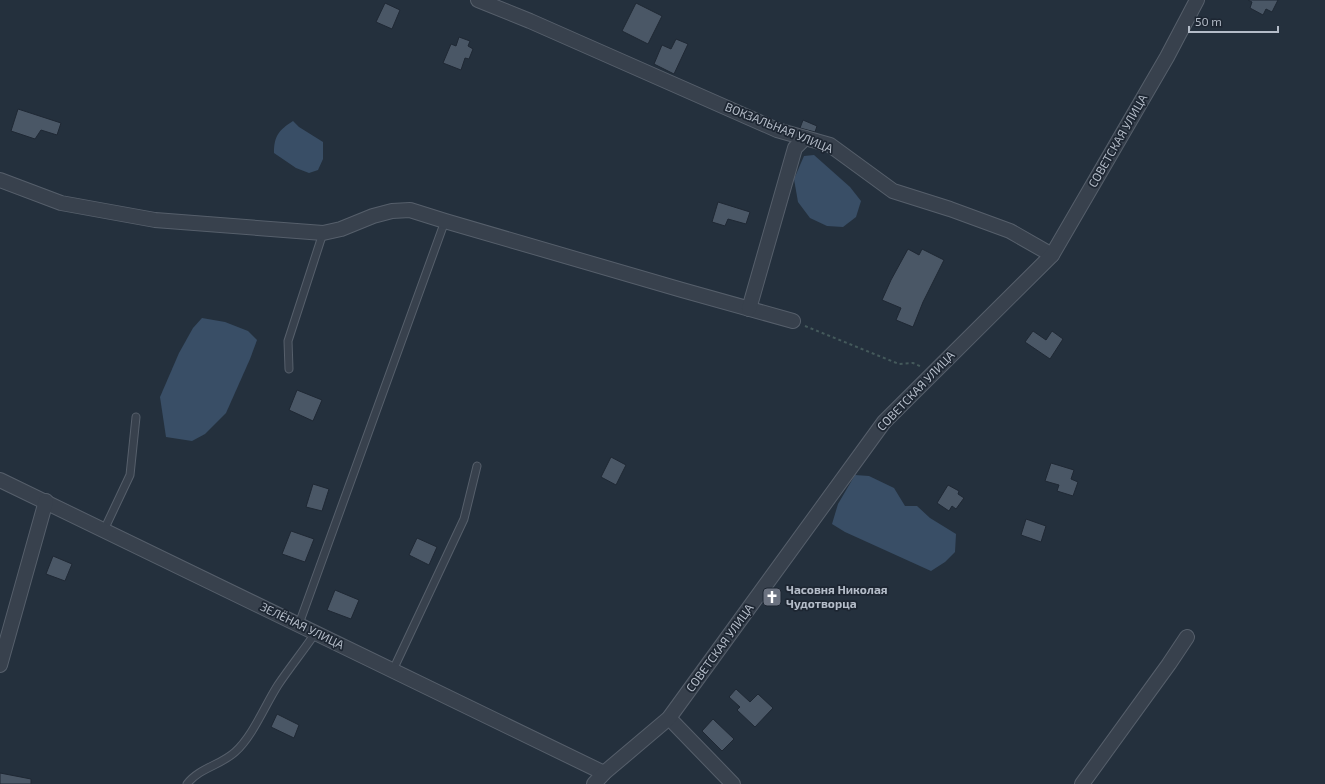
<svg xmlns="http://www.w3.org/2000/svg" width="1325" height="784" font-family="'Exo 2',sans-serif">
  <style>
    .water { fill: #394e66 }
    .building { fill: #4a5766; stroke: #1f2834 }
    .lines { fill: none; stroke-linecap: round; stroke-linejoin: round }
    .service-casing { stroke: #565f6b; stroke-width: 9 }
    .minor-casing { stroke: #565f6b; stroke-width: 16 }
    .path { stroke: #44595b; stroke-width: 2; stroke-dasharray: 3 3; stroke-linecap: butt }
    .service { stroke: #38414d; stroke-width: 7 }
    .minor { stroke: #38414d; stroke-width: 14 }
    .labels { text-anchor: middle; stroke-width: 3.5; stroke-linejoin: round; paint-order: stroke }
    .street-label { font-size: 12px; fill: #b4bcc8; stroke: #1d2632 }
    .poi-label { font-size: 12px; font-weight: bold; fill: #b4bcc8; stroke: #1d2632; text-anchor: start }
  </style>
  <rect width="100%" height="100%" fill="#24303d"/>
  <g class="water">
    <path d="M 293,121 L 299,127 L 323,142 L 323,159 L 318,170 L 309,173 L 296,168 L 274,153 C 274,136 279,130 293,121 Z"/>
    <path d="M 814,155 L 850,187 L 861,201 L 856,217 L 843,227 L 827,226 L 810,218 L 798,202 L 794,179 L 804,156 Z"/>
    <path d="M 202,318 L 225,322 L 248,331 L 257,340 L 250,359 L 226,413 L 205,434 L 192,441 L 166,437 L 160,397 L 179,353 L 193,328 Z"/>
    <path d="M 855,475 L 869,476 L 894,488 L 905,506 L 917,506 L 930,518 L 956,534 L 955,552 L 945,562 L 931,571 L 845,532 L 832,524 L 838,504 Z"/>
  </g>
  <g class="building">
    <path d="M 1248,0 L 1278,0 L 1272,12 L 1266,9 L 1263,15 L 1250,8 L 1252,2 Z"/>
    <path d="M 385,3 L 400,10 L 392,29 L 376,22 Z"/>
    <path d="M 636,3 L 662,16 L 648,44 L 622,31 Z"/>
    <path d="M 459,37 L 470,41 L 468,46 L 473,49 L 469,59 L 465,58 L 461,70 L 443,63 L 451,44 L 456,46 Z"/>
    <path d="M 676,39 L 688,44 L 674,74 L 654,64 L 662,45 L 671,49 Z"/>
    <path d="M 18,109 L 61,123 L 57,135 L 41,130 L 35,139 L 11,131 Z"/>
    <path d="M 803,120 L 817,126 L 815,132 L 800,128 Z"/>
    <path d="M 718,202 L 750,212 L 746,224 L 728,219 L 725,226 L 712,222 Z"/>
    <path d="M 908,249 L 919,255 L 922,249 L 944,260 L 923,302 L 913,327 L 896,320 L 901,308 L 882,300 L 891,280 Z"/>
    <path d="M 1033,331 L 1046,340 L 1052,331 L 1063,339 L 1050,359 L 1025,342 Z"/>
    <path d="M 297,390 L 322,400 L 313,421 L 289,410 Z"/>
    <path d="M 611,457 L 626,465 L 616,485 L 601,477 Z"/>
    <path d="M 1051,463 L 1074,470 L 1071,479 L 1078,482 L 1073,496 L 1057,491 L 1059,485 L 1045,481 Z"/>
    <path d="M 313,484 L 329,489 L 322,511 L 306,507 Z"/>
    <path d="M 948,485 L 959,491 L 958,494 L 964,498 L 956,509 L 952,506 L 949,511 L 937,503 Z"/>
    <path d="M 1026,519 L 1046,526 L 1041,542 L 1021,535 Z"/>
    <path d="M 291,531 L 314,539 L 305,562 L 282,554 Z"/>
    <path d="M 417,538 L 437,547 L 429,565 L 409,555 Z"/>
    <path d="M 53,556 L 72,564 L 65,581 L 46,574 Z"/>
    <path d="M 335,590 L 359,600 L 351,619 L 327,610 Z"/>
    <path d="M 773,590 L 780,595 L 773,605 L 765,600 Z"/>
    <path d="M 736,689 L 750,702 L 758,694 L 773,708 L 755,727 L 737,710 L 740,707 L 729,697 Z"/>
    <path d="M 277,714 L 299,725 L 294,738 L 271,727 Z"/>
    <path d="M 713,719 L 734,739 L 722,751 L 702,731 Z"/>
    <path d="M 0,773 L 31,779 L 31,784 L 0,784 Z"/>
  </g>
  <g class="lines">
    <g class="service-casing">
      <g id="service">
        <path d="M 289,369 L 288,341 L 323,233"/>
        <path d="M 104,530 L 130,475 L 136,417"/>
        <path d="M 299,624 L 445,221"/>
        <path d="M 393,670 L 464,519 L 477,466"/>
        <path d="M 187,784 C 199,768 221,765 235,752 C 253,736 265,705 278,685 C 290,667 304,650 316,632"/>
      </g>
    </g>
    <g class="minor-casing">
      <g id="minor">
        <path d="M 478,0 L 530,21 L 777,130 L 830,145 L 893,191 L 950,209 L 1010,231 L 1052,255"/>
        <path d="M 0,180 L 61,203 L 155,220 L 323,233 L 341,229 L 373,216 L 392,211 L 410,210 L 445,221 L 682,290 L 793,321"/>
        <path d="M 749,309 L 795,148 L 805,138"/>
        <path d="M 0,480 L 604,773"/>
        <path d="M 0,665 L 46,501"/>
        <path d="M 669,718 L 733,784"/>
        <path d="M 594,784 L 604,773 L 669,718 L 884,422 L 1052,255 L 1167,57 L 1197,0"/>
        <path d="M 1082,784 L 1169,664 L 1187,637"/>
      </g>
    </g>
    <path class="path" d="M 805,326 L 899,364 L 913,363 L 922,367"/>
    <use href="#service" class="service"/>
    <use href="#minor" class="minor"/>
  </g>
  <defs>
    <g id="church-square" transform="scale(1)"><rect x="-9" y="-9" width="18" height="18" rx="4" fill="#6b7280" stroke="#1d2632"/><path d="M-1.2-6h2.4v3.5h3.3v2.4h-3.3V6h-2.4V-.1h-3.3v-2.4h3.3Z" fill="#fff"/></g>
  </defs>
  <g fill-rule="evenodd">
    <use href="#church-square" x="772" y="597"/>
  </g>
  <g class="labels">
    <g class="street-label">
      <text transform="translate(779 128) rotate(22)" y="4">ВОКЗАЛЬНАЯ УЛИЦА</text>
      <text transform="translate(1118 141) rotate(-60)" y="4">СОВЕТСКАЯ УЛИЦА</text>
      <text transform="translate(916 391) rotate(-46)" y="4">СОВЕТСКАЯ УЛИЦА</text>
      <text transform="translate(302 626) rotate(26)" y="4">ЗЕЛЁНАЯ УЛИЦА</text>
      <text transform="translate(720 648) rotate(-54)" y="4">СОВЕТСКАЯ УЛИЦА</text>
    </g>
    <g class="poi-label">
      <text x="786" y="594">Часовня Николая<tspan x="786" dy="14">Чудотворца</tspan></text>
    </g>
  </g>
  <path d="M1189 26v6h89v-6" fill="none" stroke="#b4bcc8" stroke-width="2"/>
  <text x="1195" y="26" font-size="12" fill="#b4bcc8" stroke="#1d2632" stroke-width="3" paint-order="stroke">50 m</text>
</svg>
